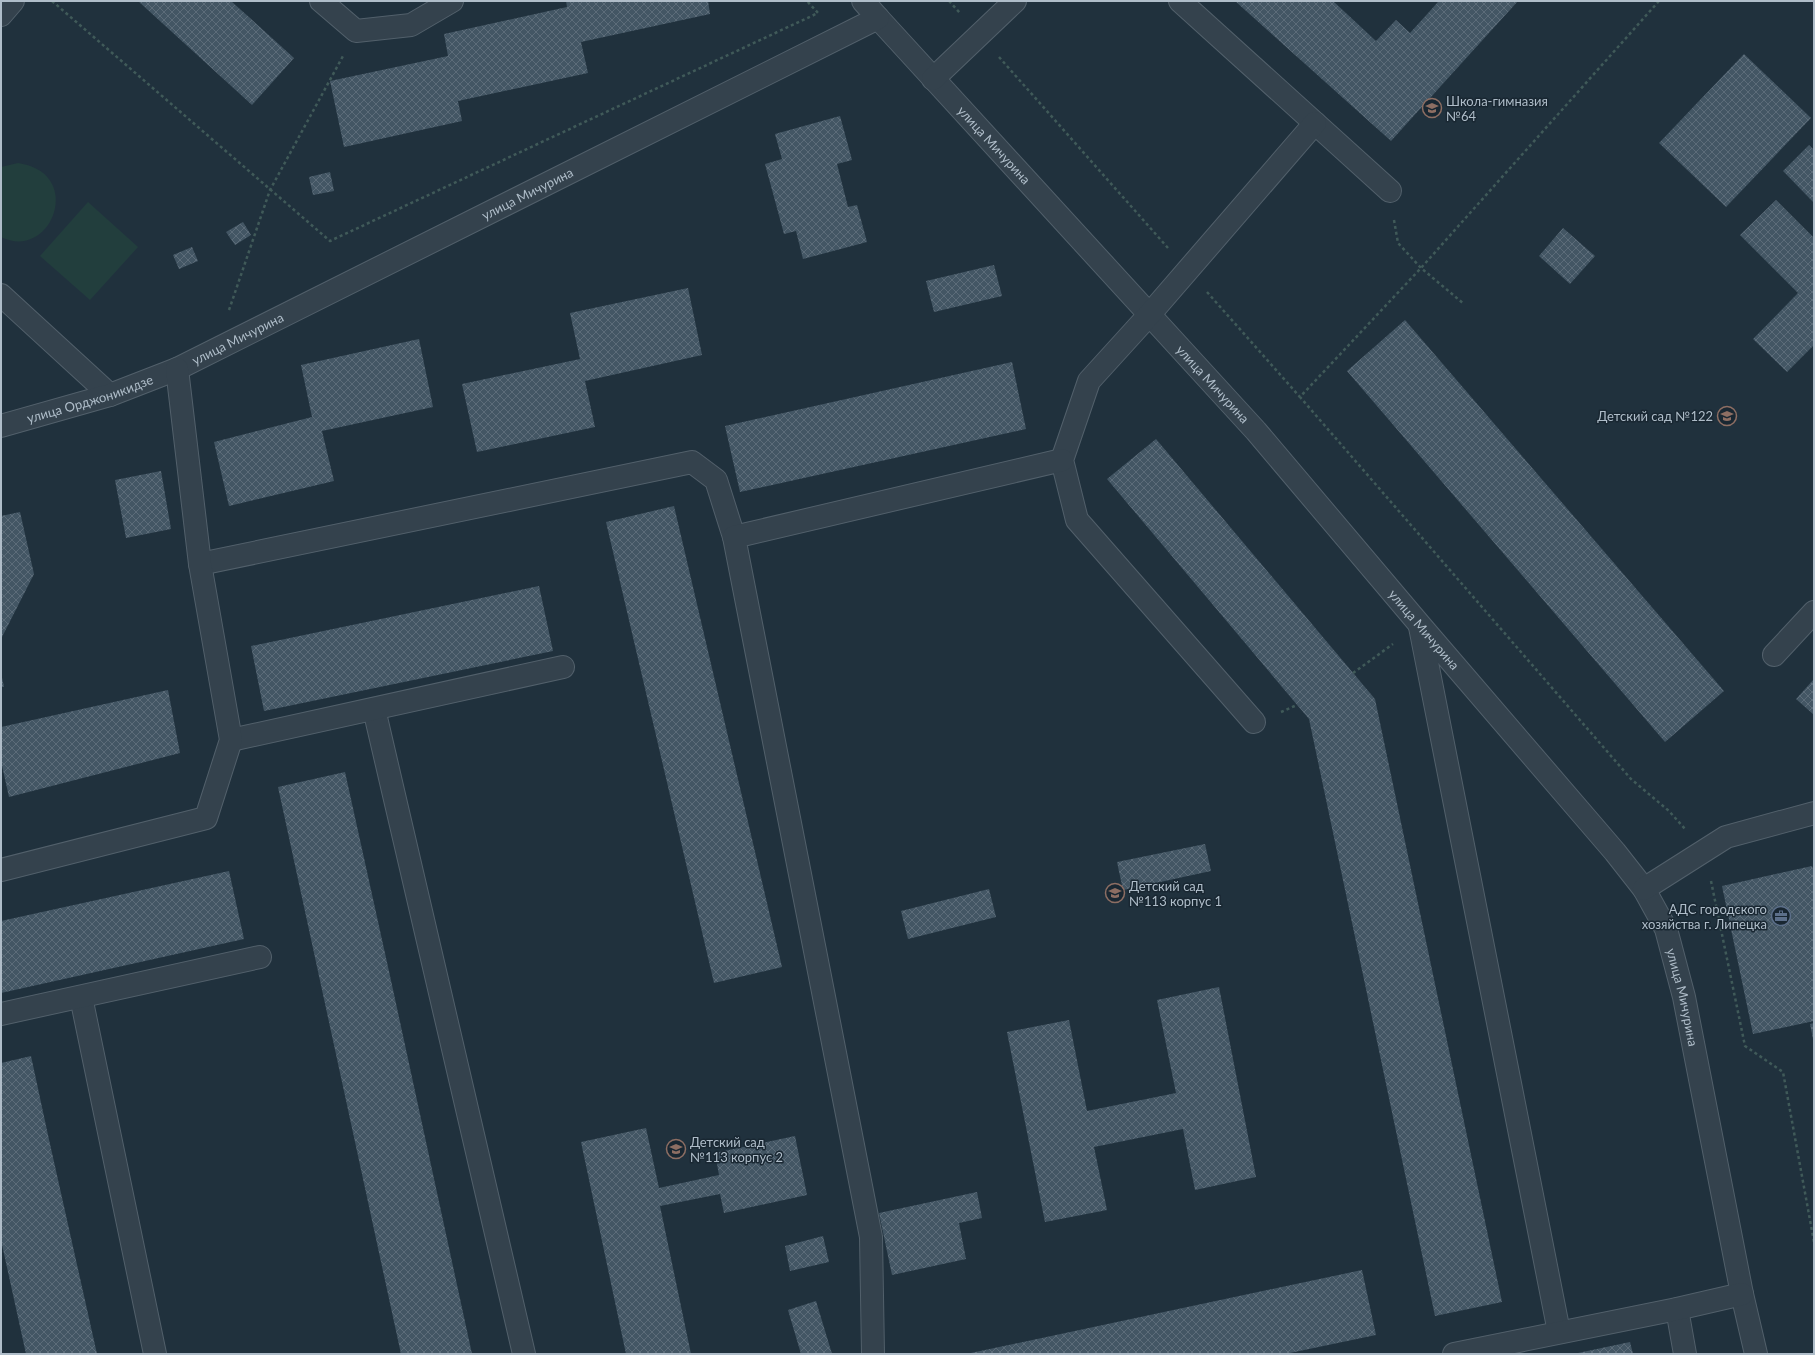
<svg xmlns="http://www.w3.org/2000/svg" width="1815" height="1355" font-family="Lato,sans-serif">
  <style>
    .park { fill: #223e3d }
    .building { fill: url(#building-cross-hatch) }
    .lines { fill: none; stroke-linecap: round; stroke-linejoin: round }
    .minor-casing { stroke: #52606b; stroke-width: 24 }
    .path { stroke: #405a59; stroke-width: 2.5; stroke-dasharray: 3 3; stroke-linecap: butt }
    .minor { stroke: #34424d; stroke-width: 22 }
    .labels { text-anchor: middle; stroke-width: 3; stroke-linejoin: round; paint-order: stroke }
    .poi-label { font-size: 13px; fill: #afbdc9; stroke: #192732; text-anchor: start }
    .street-label { font-size: 13px; fill: #afbdc9; stroke: #192732 }
  </style>
  <defs>
    <pattern id="building-cross-hatch" width="8" height="8" patternUnits="userSpaceOnUse"><rect width="8" height="8" fill="#435664"/><path d="M0 0l8 8M0 8l8-8" fill="none" stroke="#5c6c79"/></pattern>
  </defs>
  <rect width="100%" height="100%" fill="#20313d"/>
  <g class="park">
    <path d="M 18,163 C 86,173 51,262 1,237 L 1,167 Z"/>
    <path d="M 88,202 L 138,247 L 90,300 L 40,256 Z"/>
  </g>
  <g class="building">
    <path d="M 138,1 L 231,1 L 294,58 L 252,105 Z"/>
    <path d="M 566,1 L 708,1 L 710,14 L 581,42 L 588,73 L 458,101 L 462,121 L 344,147 L 330,81 L 448,56 L 444,34 L 567,7 Z"/>
    <path d="M 1235,1 L 1333,1 L 1376,41 L 1396,20 L 1410,33 L 1439,1 L 1518,1 L 1391,141 Z"/>
    <path d="M 1744,54 L 1811,118 L 1726,207 L 1659,143 Z"/>
    <path d="M 840,116 L 852,160 L 837,164 L 848,207 L 857,205 L 867,242 L 803,259 L 796,231 L 784,234 L 765,164 L 782,159 L 775,134 Z"/>
    <path d="M 1809,145 L 1814,150 L 1814,203 L 1783,171 Z"/>
    <path d="M 330,172 L 334,191 L 313,195 L 309,177 Z"/>
    <path d="M 1776,200 L 1814,238 L 1814,345 L 1787,372 L 1753,339 L 1798,293 L 1740,235 Z"/>
    <path d="M 243,222 L 251,235 L 235,245 L 226,232 Z"/>
    <path d="M 1563,228 L 1595,256 L 1570,284 L 1539,256 Z"/>
    <path d="M 192,247 L 198,261 L 179,269 L 173,255 Z"/>
    <path d="M 994,265 L 1002,296 L 934,312 L 926,281 Z"/>
    <path d="M 688,288 L 702,355 L 585,381 L 595,427 L 477,452 L 462,384 L 580,359 L 570,313 Z"/>
    <path d="M 1405,320 L 1724,691 L 1665,742 L 1347,371 Z"/>
    <path d="M 419,339 L 433,407 L 322,431 L 334,481 L 229,506 L 214,442 L 312,417 L 301,365 Z"/>
    <path d="M 1012,362 L 1026,429 L 740,492 L 725,426 Z"/>
    <path d="M 1156,439 L 1375,699 L 1502,1302 L 1435,1316 L 1309,719 L 1107,479 Z"/>
    <path d="M 161,471 L 171,529 L 126,538 L 115,480 Z"/>
    <path d="M 674,506 L 782,967 L 714,983 L 606,522 Z"/>
    <path d="M 20,512 L 34,574 L 1,639 L 1,516 Z"/>
    <path d="M 539,586 L 553,651 L 264,711 L 251,646 Z"/>
    <path d="M 1,673 L 4,687 L 1,687 Z"/>
    <path d="M 1814,679 L 1814,715 L 1796,699 Z"/>
    <path d="M 168,690 L 180,753 L 9,797 L 1,761 L 1,727 Z"/>
    <path d="M 345,772 L 392,985 L 472,1354 L 401,1354 L 278,787 Z"/>
    <path d="M 1205,844 L 1211,871 L 1123,890 L 1117,862 Z"/>
    <path d="M 1812,866 L 1814,873 L 1814,1021 L 1753,1034 L 1722,886 Z"/>
    <path d="M 229,871 L 244,939 L 1,993 L 1,921 Z"/>
    <path d="M 989,889 L 996,917 L 908,939 L 901,911 Z"/>
    <path d="M 1219,987 L 1256,1177 L 1195,1190 L 1183,1129 L 1094,1147 L 1107,1210 L 1045,1222 L 1007,1032 L 1069,1020 L 1087,1111 L 1176,1093 L 1157,1000 Z"/>
    <path d="M 1814,1023 L 1814,1039 L 1813,1039 L 1810,1024 Z"/>
    <path d="M 31,1056 L 48,1135 L 97,1354 L 26,1354 L 1,1240 L 1,1063 Z"/>
    <path d="M 646,1128 L 659,1188 L 719,1175 L 715,1153 L 795,1136 L 807,1195 L 724,1213 L 720,1194 L 660,1206 L 691,1354 L 626,1354 L 581,1142 Z"/>
    <path d="M 977,1192 L 982,1218 L 959,1223 L 966,1259 L 892,1275 L 879,1213 Z"/>
    <path d="M 823,1236 L 829,1262 L 790,1271 L 785,1246 Z"/>
    <path d="M 1362,1270 L 1376,1335 L 1285,1354 L 966,1354 Z"/>
    <path d="M 816,1301 L 832,1354 L 801,1354 L 788,1310 Z"/>
    <path d="M 1630,1342 L 1633,1354 L 1578,1354 L 1578,1353 Z"/>
  </g>
  <g class="lines">
    <g class="minor-casing">
      <g id="minor">
        <path d="M 321,1 L 356,31 L 411,25 L 452,1"/>
        <path d="M 1180,1 L 1390,191"/>
        <path d="M 1,15 L 13,1"/>
        <path id="s1" d="M 878,18 L 1256,431 L 1420,625 L 1615,852 L 1644,889 L 1666,929 L 1684,997 L 1742,1294 L 1756,1354"/>
        <path d="M 933,79 L 1015,1"/>
        <path d="M 1,295 L 110,395"/>
        <path id="s2" d="M 1,426 L 110,395 L 177,369 L 878,18 L 863,1"/>
        <path d="M 200,564 L 692,462 L 716,480 L 734,537"/>
        <path d="M 1420,627 L 1559,1332"/>
        <path d="M 1774,655 L 1814,612"/>
        <path d="M 374,709 L 524,1354"/>
        <path d="M 1254,722 L 1077,520 L 1062,460 L 1089,381 L 1149,315 L 1315,123"/>
        <path d="M 231,740 L 563,667"/>
        <path d="M 1,870 L 206,818 L 231,740 L 200,564 L 177,369"/>
        <path d="M 1644,889 L 1726,837 L 1814,813"/>
        <path d="M 81,997 L 155,1354"/>
        <path d="M 1,1014 L 260,957"/>
        <path d="M 1677,1309 L 1685,1354"/>
        <path d="M 873,1354 L 871,1237 L 734,537 L 1062,460"/>
        <path d="M 1454,1354 L 1677,1309 L 1742,1294"/>
      </g>
    </g>
    <g class="path">
      <path d="M 52,1 L 330,241 L 818,13 L 807,1"/>
      <path d="M 949,1 L 960,13"/>
      <path d="M 1659,1 L 1421,268 L 1300,397 L 1631,779 L 1669,811 L 1685,829"/>
      <path d="M 999,57 L 1168,248"/>
      <path d="M 1394,220 L 1398,243 L 1421,268 L 1464,304"/>
      <path d="M 1207,292 L 1300,397"/>
      <path d="M 229,310 L 270,190 L 343,56"/>
      <path d="M 1353,673 L 1393,644"/>
      <path d="M 1281,712 L 1297,705"/>
      <path d="M 1711,881 L 1745,1046 L 1783,1072 L 1814,1242"/>
    </g>
    <use href="#minor" class="minor"/>
  </g>
  <defs>
    <g id="school-ring" transform="scale(1)"><circle r="9.5" fill="#192732" stroke="#8d6e63" stroke-width="1.5"/><path d="M0-5L7-2L0 1L-7-2ZM-4 1L0 2.5L4 1V4Q0 6-4 4Z" fill="#8d6e63"/></g>
    <g id="office-ring" transform="scale(1)"><circle r="9.5" fill="#192732" stroke="#5c6f8a" stroke-width="1.5"/><path d="M-6-3h4V-5.5h4V-3h4V5H-6ZM-1-4.5V-3h2v-1.5ZM-6 0V1H6V0Z" fill="#5c6f8a"/></g>
  </defs>
  <g fill-rule="evenodd">
    <use href="#school-ring" x="1432" y="108"/>
    <use href="#school-ring" x="1727" y="416"/>
    <use href="#school-ring" x="1115" y="893"/>
    <use href="#office-ring" x="1781" y="916"/>
    <use href="#school-ring" x="676" y="1149"/>
  </g>
  <g class="labels">
    <g class="poi-label">
      <text x="1446" y="106">Школа-гимназия<tspan x="1446" dy="15">№64</tspan></text>
      <text x="1713" y="421" text-anchor="end">Детский сад №122</text>
      <text x="1129" y="891">Детский сад<tspan x="1129" dy="15">№113 корпус 1</tspan></text>
      <text x="1767" y="914" text-anchor="end">АДС городского<tspan x="1767" dy="15">хозяйства г. Липецка</tspan></text>
      <text x="690" y="1147">Детский сад<tspan x="690" dy="15">№113 корпус 2</tspan></text>
    </g>
    <g class="street-label">
      <text dy="5" stroke="none"><textPath href="#s1" startOffset="172">улица Мичурина</textPath></text>
      <text dy="5" stroke="none"><textPath href="#s2" startOffset="577">улица Мичурина</textPath></text>
      <text dy="5" stroke="none"><textPath href="#s2" startOffset="253">улица Мичурина</textPath></text>
      <text dy="5" stroke="none"><textPath href="#s1" startOffset="496">улица Мичурина</textPath></text>
      <text dy="5" stroke="none"><textPath href="#s2" startOffset="93">улица Орджоникидзе</textPath></text>
      <text dy="5" stroke="none"><textPath href="#s1" startOffset="820">улица Мичурина</textPath></text>
      <text dy="5" stroke="none"><textPath href="#s1" startOffset="1276">улица Мичурина</textPath></text>
    </g>
  </g>
  <rect width="1815" height="1355" fill="none" stroke="#afbdc9" stroke-width="4"/>
</svg>
